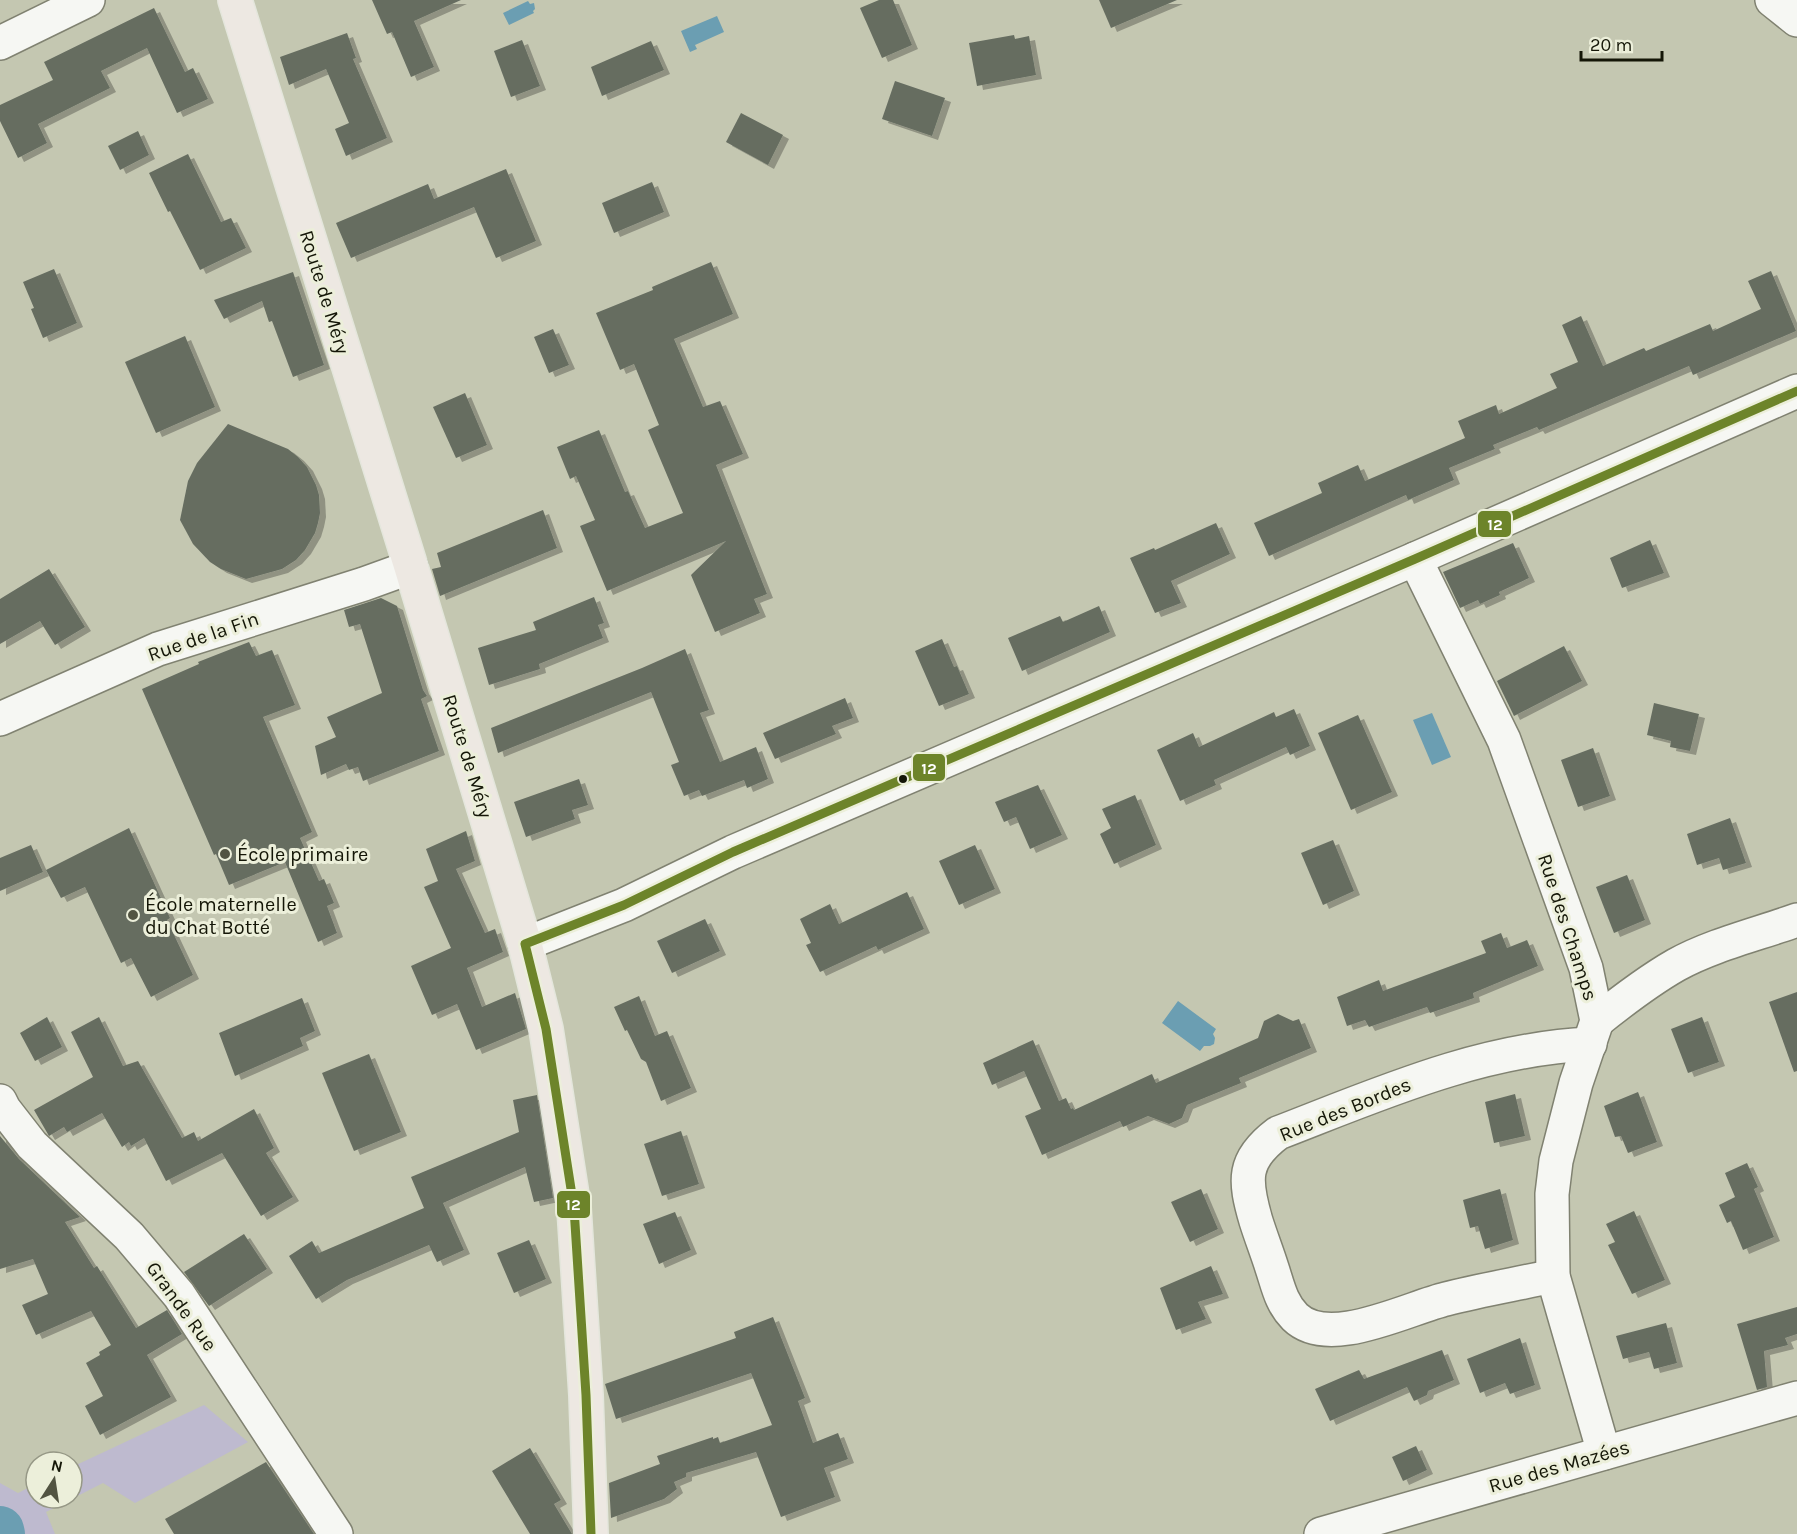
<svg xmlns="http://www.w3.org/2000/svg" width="1797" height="1534" font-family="Karla,sans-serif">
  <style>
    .green { fill: #bebacf }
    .water { fill: #6b9eb2 }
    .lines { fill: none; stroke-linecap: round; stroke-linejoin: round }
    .river { stroke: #6b9eb2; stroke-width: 48 }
    .building { fill: #666d61; filter: url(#shadow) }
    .minor-casing { stroke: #808271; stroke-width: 36 }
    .major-casing { stroke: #e4e6dc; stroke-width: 36 }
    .minor { stroke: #f6f7f3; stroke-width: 33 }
    .major { stroke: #ede8e2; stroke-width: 33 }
    .bus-1-casing { stroke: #ecefda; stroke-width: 14 }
    .bus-1 { stroke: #6d842a; stroke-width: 9 }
    .bus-dot { fill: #141607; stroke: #ecefda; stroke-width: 2 }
    .poi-dot { fill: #525442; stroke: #ecefda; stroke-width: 2 }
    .labels { text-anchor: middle; stroke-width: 6; stroke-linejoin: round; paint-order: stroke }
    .street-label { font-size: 20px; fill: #141607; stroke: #ecefda }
    .poi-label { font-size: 20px; fill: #141607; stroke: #ecefda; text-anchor: start }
    .line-badge { stroke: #ecefda; stroke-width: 2 }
    .badge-label { font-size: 16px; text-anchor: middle; font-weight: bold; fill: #fff }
  </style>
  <defs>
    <filter id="shadow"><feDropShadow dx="6" dy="4" stdDeviation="0" flood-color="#0004"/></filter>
  </defs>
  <rect width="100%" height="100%" fill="#c4c7b1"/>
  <path class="green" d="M 204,1405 L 248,1442 L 135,1503 L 103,1483 L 46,1512 L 55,1534 L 0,1534 L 0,1483 L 18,1493 L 36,1484 L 36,1498 L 72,1498 L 72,1467 Z"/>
  <g class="water">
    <path d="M 528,1 L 530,4 L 534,3 L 535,9 L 533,11 L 534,13 L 509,25 L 503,13 Z"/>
    <path d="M 717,16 L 724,32 L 695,45 L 697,49 L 690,52 L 681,31 Z"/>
    <path d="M 1432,713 L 1451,757 L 1432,765 L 1413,720 Z"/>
    <path d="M 1178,1001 L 1216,1029 L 1213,1034 L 1215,1038 L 1214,1044 L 1210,1046 L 1204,1046 L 1200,1051 L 1162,1023 Z"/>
  </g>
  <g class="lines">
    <path class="river" d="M 0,1530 L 1,1534"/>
  </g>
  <g class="building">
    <path d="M 372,0 L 461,0 L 414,21 L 434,67 L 411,77 L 392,32 L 387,34 Z"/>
    <path d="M 879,0 L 893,0 L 912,45 L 882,58 L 860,8 Z"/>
    <path d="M 1099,0 L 1177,0 L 1111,28 Z"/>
    <path d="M 154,8 L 185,72 L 193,68 L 208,99 L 177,113 L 147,48 L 101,71 L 110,88 L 38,124 L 47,143 L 18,158 L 0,121 L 0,105 L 53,80 L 44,62 Z"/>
    <path d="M 347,33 L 356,58 L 353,59 L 387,138 L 346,156 L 335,129 L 349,123 L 326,69 L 289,85 L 280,57 Z"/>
    <path d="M 1014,35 L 1015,39 L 1029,36 L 1036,75 L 977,86 L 969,43 Z"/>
    <path d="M 522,40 L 540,86 L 511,97 L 494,51 Z"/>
    <path d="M 651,41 L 664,70 L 602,96 L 591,67 Z"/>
    <path d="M 895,81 L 945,98 L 932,136 L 882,119 Z"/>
    <path d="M 741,113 L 783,135 L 768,165 L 726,142 Z"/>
    <path d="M 138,131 L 149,155 L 120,170 L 108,146 Z"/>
    <path d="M 188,154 L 221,222 L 231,218 L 246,248 L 200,270 L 170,211 L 168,212 L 149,173 Z"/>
    <path d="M 506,169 L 536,241 L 496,258 L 474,207 L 351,258 L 336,223 L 428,184 L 434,199 Z"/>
    <path d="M 652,182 L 664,212 L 614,233 L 602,203 Z"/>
    <path d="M 711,262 L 733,314 L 674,339 L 703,407 L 720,401 L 743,454 L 716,465 L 767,594 L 754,599 L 760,613 L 715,632 L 691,575 L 726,541 L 607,591 L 580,526 L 595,520 L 576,476 L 570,479 L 557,447 L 599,430 L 625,492 L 628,491 L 645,528 L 683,513 L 648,430 L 659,425 L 634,364 L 620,370 L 596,313 L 653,290 L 652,287 Z"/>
    <path d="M 54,269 L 77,323 L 43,338 L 31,309 L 34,308 L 23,282 Z"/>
    <path d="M 1771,271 L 1796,331 L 1693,375 L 1689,366 L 1539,430 L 1537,427 L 1493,445 L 1495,449 L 1449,468 L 1454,480 L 1408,500 L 1406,495 L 1269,556 L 1254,523 L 1322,493 L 1318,483 L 1358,465 L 1365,481 L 1465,438 L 1458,421 L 1496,405 L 1499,414 L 1557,388 L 1550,374 L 1578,362 L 1562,325 L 1581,316 L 1603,366 L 1644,348 L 1646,351 L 1710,324 L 1713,331 L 1761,309 L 1748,281 Z"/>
    <path d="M 293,272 L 324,365 L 293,377 L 272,321 L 269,322 L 262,301 L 224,319 L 214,300 Z"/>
    <path d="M 553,329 L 569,365 L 549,373 L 534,337 Z"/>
    <path d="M 185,336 L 215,407 L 156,433 L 125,362 Z"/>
    <path d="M 465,393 L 487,445 L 456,458 L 433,407 Z"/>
    <path d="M 228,424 L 288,449 L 298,457 L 307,467 L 316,485 L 319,495 L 320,513 L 318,523 L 315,533 L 305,550 L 296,560 L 282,569 L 246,579 L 221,569 L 210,562 L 193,544 L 180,520 L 188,481 L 197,463 Z"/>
    <path d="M 543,510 L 557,548 L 440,596 L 432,569 L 441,567 L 437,553 Z"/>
    <path d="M 1216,523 L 1230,554 L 1171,581 L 1181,603 L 1155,613 L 1130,558 L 1154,548 L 1155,550 Z"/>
    <path d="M 1650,540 L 1664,573 L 1622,588 L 1610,558 Z"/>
    <path d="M 1513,543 L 1529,578 L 1499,592 L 1500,595 L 1480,604 L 1478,600 L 1460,608 L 1443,572 Z"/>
    <path d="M 49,569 L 85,627 L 55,645 L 40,621 L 0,644 L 0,599 Z"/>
    <path d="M 594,597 L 604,623 L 598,625 L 603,638 L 539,664 L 540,669 L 489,685 L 478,648 L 536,630 L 533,622 Z"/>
    <path d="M 381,598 L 397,606 L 423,690 L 427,696 L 421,699 L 439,751 L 363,781 L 358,767 L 349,770 L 346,764 L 321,775 L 315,746 L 336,737 L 327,717 L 382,693 L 360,624 L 349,627 L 344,610 Z"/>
    <path d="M 1099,606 L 1110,632 L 1022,671 L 1008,638 L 1060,616 L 1063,622 Z"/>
    <path d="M 942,639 L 954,667 L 957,666 L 969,694 L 939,706 L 915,651 Z"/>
    <path d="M 249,642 L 256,656 L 272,650 L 295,705 L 263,717 L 312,832 L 300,838 L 319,881 L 324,879 L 334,903 L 327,906 L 337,933 L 318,942 L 285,862 L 229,885 L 216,854 L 214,855 L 142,689 L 199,664 L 198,662 Z"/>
    <path d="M 1564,646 L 1582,681 L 1514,716 L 1497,681 Z"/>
    <path d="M 685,649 L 709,710 L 700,713 L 720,762 L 756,747 L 768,779 L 747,788 L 744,780 L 702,796 L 699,790 L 684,796 L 671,765 L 679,762 L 651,692 L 498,753 L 491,728 L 642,668 Z"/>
    <path d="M 845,698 L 853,718 L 832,726 L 836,734 L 775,759 L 763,733 Z"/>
    <path d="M 1654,703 L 1699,714 L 1690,751 L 1670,747 L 1671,741 L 1647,735 Z"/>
    <path d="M 1294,709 L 1310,746 L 1290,755 L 1286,747 L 1214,780 L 1216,785 L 1180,801 L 1157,750 L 1193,733 L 1199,747 L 1274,712 L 1276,717 Z"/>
    <path d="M 1358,715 L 1392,792 L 1351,810 L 1318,733 Z"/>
    <path d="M 1593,748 L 1610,796 L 1578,807 L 1561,760 Z"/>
    <path d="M 579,779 L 588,805 L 572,810 L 575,819 L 526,837 L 514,802 Z"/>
    <path d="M 1038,785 L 1062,835 L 1030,849 L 1016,817 L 1004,822 L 995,802 Z"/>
    <path d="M 1135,795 L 1156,845 L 1114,864 L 1100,834 L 1111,828 L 1102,809 Z"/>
    <path d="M 1730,818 L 1746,863 L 1723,870 L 1719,858 L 1697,865 L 1687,834 Z"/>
    <path d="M 129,828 L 170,918 L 167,920 L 193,975 L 151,997 L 131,958 L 121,963 L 85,887 L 61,898 L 46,870 Z"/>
    <path d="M 466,831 L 475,861 L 456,869 L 485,933 L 495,929 L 503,952 L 467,968 L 482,1007 L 515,993 L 526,1029 L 476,1050 L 457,1004 L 432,1015 L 411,966 L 451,948 L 424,887 L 438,881 L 426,849 Z"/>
    <path d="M 1333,840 L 1354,891 L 1323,905 L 1301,853 Z"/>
    <path d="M 31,845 L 43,872 L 0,891 L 0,858 Z"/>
    <path d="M 975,845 L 995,889 L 959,905 L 939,861 Z"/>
    <path d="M 1627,875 L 1645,920 L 1614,933 L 1596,887 Z"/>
    <path d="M 907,892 L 924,929 L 878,950 L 876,946 L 820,972 L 806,945 L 811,943 L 800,919 L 830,904 L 839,924 Z"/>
    <path d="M 705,919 L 720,951 L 672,973 L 657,941 Z"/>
    <path d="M 1501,933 L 1507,948 L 1527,940 L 1538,966 L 1473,993 L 1474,998 L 1430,1013 L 1427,1007 L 1369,1027 L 1365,1020 L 1347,1026 L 1337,997 L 1379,980 L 1383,991 L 1486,953 L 1481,941 Z"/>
    <path d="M 1797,992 L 1797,1071 L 1794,1072 L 1769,1002 Z"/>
    <path d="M 639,996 L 655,1036 L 667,1031 L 691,1088 L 661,1101 L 646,1062 L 641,1059 L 627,1030 L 625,1031 L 614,1007 Z"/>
    <path d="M 302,998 L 315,1031 L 300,1038 L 303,1046 L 235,1076 L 219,1033 Z"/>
    <path d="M 1278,1014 L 1293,1021 L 1299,1019 L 1311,1048 L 1239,1078 L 1241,1083 L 1187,1105 L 1182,1118 L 1169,1124 L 1148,1116 L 1123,1127 L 1120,1121 L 1042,1155 L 1025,1116 L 1041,1109 L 1024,1071 L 992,1085 L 983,1063 L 1033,1040 L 1059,1101 L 1066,1098 L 1071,1109 L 1073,1108 L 1074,1110 L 1152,1074 L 1156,1083 L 1258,1038 L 1264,1021 Z"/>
    <path d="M 47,1017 L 62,1047 L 35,1061 L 20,1033 Z"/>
    <path d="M 99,1017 L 123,1066 L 138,1061 L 182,1138 L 194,1132 L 198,1141 L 254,1109 L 274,1148 L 266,1153 L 293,1197 L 261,1216 L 222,1153 L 166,1181 L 144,1138 L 131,1146 L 129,1142 L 122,1147 L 102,1113 L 67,1132 L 64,1127 L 49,1136 L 34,1110 L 93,1077 L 71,1032 Z"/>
    <path d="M 1702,1017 L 1719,1062 L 1688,1073 L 1671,1029 Z"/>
    <path d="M 369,1054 L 401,1132 L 354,1151 L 322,1073 Z"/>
    <path d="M 1638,1092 L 1657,1142 L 1628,1153 L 1621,1136 L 1615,1137 L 1604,1106 Z"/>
    <path d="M 1515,1094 L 1525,1136 L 1494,1143 L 1485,1102 Z"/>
    <path d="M 537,1095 L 553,1198 L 534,1202 L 525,1167 L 443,1203 L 464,1250 L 437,1262 L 429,1245 L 347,1280 L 316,1299 L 289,1256 L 312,1241 L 319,1253 L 424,1208 L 411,1177 L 519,1132 L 513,1100 Z"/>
    <path d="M 681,1131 L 699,1184 L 662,1196 L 644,1144 Z"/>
    <path d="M 0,1136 L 19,1159 L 80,1217 L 65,1222 L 94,1268 L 97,1266 L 136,1328 L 167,1310 L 182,1334 L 147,1355 L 171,1397 L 100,1435 L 85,1406 L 103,1396 L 86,1363 L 100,1355 L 99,1352 L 111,1345 L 91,1311 L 36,1335 L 22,1305 L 48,1294 L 33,1259 L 0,1269 Z"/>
    <path d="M 1747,1163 L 1758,1187 L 1754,1189 L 1774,1237 L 1743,1250 L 1731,1221 L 1727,1223 L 1719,1205 L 1735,1197 L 1725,1173 Z"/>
    <path d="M 1201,1189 L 1218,1229 L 1190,1242 L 1171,1202 Z"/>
    <path d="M 1500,1189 L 1513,1240 L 1485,1249 L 1478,1226 L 1470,1228 L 1463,1200 Z"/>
    <path d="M 1634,1211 L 1665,1280 L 1632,1294 L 1608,1245 L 1615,1242 L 1606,1224 Z"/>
    <path d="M 675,1212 L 691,1250 L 659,1264 L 643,1224 Z"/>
    <path d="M 244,1234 L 267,1269 L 209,1306 L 184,1272 Z"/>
    <path d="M 529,1240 L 546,1279 L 514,1293 L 497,1253 Z"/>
    <path d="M 1211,1266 L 1223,1294 L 1198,1302 L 1206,1319 L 1176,1330 L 1160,1288 Z"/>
    <path d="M 1797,1307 L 1797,1334 L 1785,1338 L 1788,1345 L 1764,1351 L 1767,1387 L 1757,1390 L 1737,1324 Z"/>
    <path d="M 773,1317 L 805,1398 L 798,1401 L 813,1443 L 838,1433 L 848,1459 L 824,1468 L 835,1497 L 781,1517 L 756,1452 L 686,1473 L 686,1477 L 674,1482 L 677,1489 L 664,1499 L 611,1518 L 609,1483 L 660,1464 L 657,1456 L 713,1437 L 713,1439 L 718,1437 L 720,1443 L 772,1425 L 751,1373 L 616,1419 L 605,1384 L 736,1338 L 734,1332 Z"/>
    <path d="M 1666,1323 L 1677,1363 L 1654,1369 L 1649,1352 L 1623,1359 L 1616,1336 Z"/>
    <path d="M 1520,1338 L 1535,1385 L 1510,1394 L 1505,1383 L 1480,1393 L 1467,1359 Z"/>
    <path d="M 1442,1350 L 1454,1380 L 1428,1391 L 1427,1395 L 1414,1401 L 1407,1387 L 1330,1421 L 1315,1389 L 1359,1370 L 1364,1379 Z"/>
    <path d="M 1416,1446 L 1427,1470 L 1403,1481 L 1392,1457 Z"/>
    <path d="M 530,1448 L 561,1500 L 554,1504 L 572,1534 L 530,1534 L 492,1471 Z"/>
    <path d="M 266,1462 L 314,1534 L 174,1534 L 165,1519 Z"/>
  </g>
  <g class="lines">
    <g class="minor-casing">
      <g id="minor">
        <path d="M 1772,0 L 1797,20"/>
        <path d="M 0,43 L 88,0"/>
        <path d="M 1415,559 L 1504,740 L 1586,968 L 1597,1021 L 1576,1083 L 1556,1161 L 1552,1194 L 1553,1276 L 1604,1453"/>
        <path d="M 0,719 L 158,649 L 364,584 L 411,567"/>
        <path d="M 525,944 L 624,905 L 733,852 L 1415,559 L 1797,391"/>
        <path d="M 1597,1021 C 1622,1001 1648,981 1676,965 C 1712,945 1758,934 1797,920"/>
        <path d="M 0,1101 L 4,1109 L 32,1145 L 129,1236 L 179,1295 L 336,1534"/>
        <path d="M 1553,1276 C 1517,1284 1481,1290 1446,1299 C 1408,1308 1329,1350 1295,1317 C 1281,1303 1278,1286 1272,1268 C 1267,1252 1261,1237 1256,1221 C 1244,1180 1242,1160 1278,1133 C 1379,1094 1480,1049 1590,1044"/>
        <path d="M 1321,1534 L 1797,1398"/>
      </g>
    </g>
    <g class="major-casing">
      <path id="major" d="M 235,0 L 411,567 L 525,944 L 546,1029 L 574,1208 L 586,1395 L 591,1534"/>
    </g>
    <use href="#minor" class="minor"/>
    <use href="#major" class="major"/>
    <g class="bus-1-casing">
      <path id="bus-1" d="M 591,1534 L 586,1395 L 574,1208 L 546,1029 L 525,944 L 624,905 L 733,852 L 1415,559 L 1797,391"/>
    </g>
    <use href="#bus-1" class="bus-1"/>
  </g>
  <circle class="bus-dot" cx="903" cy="779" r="5"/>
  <g class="poi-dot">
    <circle cx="225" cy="854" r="6"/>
    <circle cx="133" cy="915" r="6"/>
  </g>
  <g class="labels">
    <g class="street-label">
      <text transform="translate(325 292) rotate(73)" y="7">Route de Méry</text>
      <text transform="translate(203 636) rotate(-19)" y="7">Rue de la Fin</text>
      <text transform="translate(468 756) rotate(73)" y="7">Route de Méry</text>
      <text transform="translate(1568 927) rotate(72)" y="7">Rue des Champs</text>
      <text transform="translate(1345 1109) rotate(-22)" y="7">Rue des Bordes</text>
      <text transform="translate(182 1306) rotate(54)" y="7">Grande Rue</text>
      <text transform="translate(1559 1466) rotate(-16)" y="7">Rue des Mazées</text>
    </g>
    <g class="poi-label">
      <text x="237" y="861">École primaire</text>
      <text x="145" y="911">École maternelle<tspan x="145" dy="23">du Chat Botté</tspan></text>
    </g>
  </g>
  <g class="line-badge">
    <rect x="1477" y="510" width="35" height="28" rx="6" fill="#6d842a"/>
    <rect x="912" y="753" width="34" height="29" rx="6" fill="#6d842a"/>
    <rect x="556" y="1190" width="35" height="29" rx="6" fill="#6d842a"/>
  </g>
  <g class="badge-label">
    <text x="1495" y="530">12</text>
    <text x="929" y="774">12</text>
    <text x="573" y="1210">12</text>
  </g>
  <g transform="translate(54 1480) rotate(12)"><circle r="28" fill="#ecefda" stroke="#969886" stroke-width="1.5"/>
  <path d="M0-4.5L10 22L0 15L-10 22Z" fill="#525442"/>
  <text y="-9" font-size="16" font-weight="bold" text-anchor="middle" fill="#141607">N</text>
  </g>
  <path d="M1581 51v9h81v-9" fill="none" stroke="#141607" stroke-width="3"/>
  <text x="1590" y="51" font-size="18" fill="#141607" stroke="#ecefda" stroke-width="4.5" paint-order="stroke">20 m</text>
</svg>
